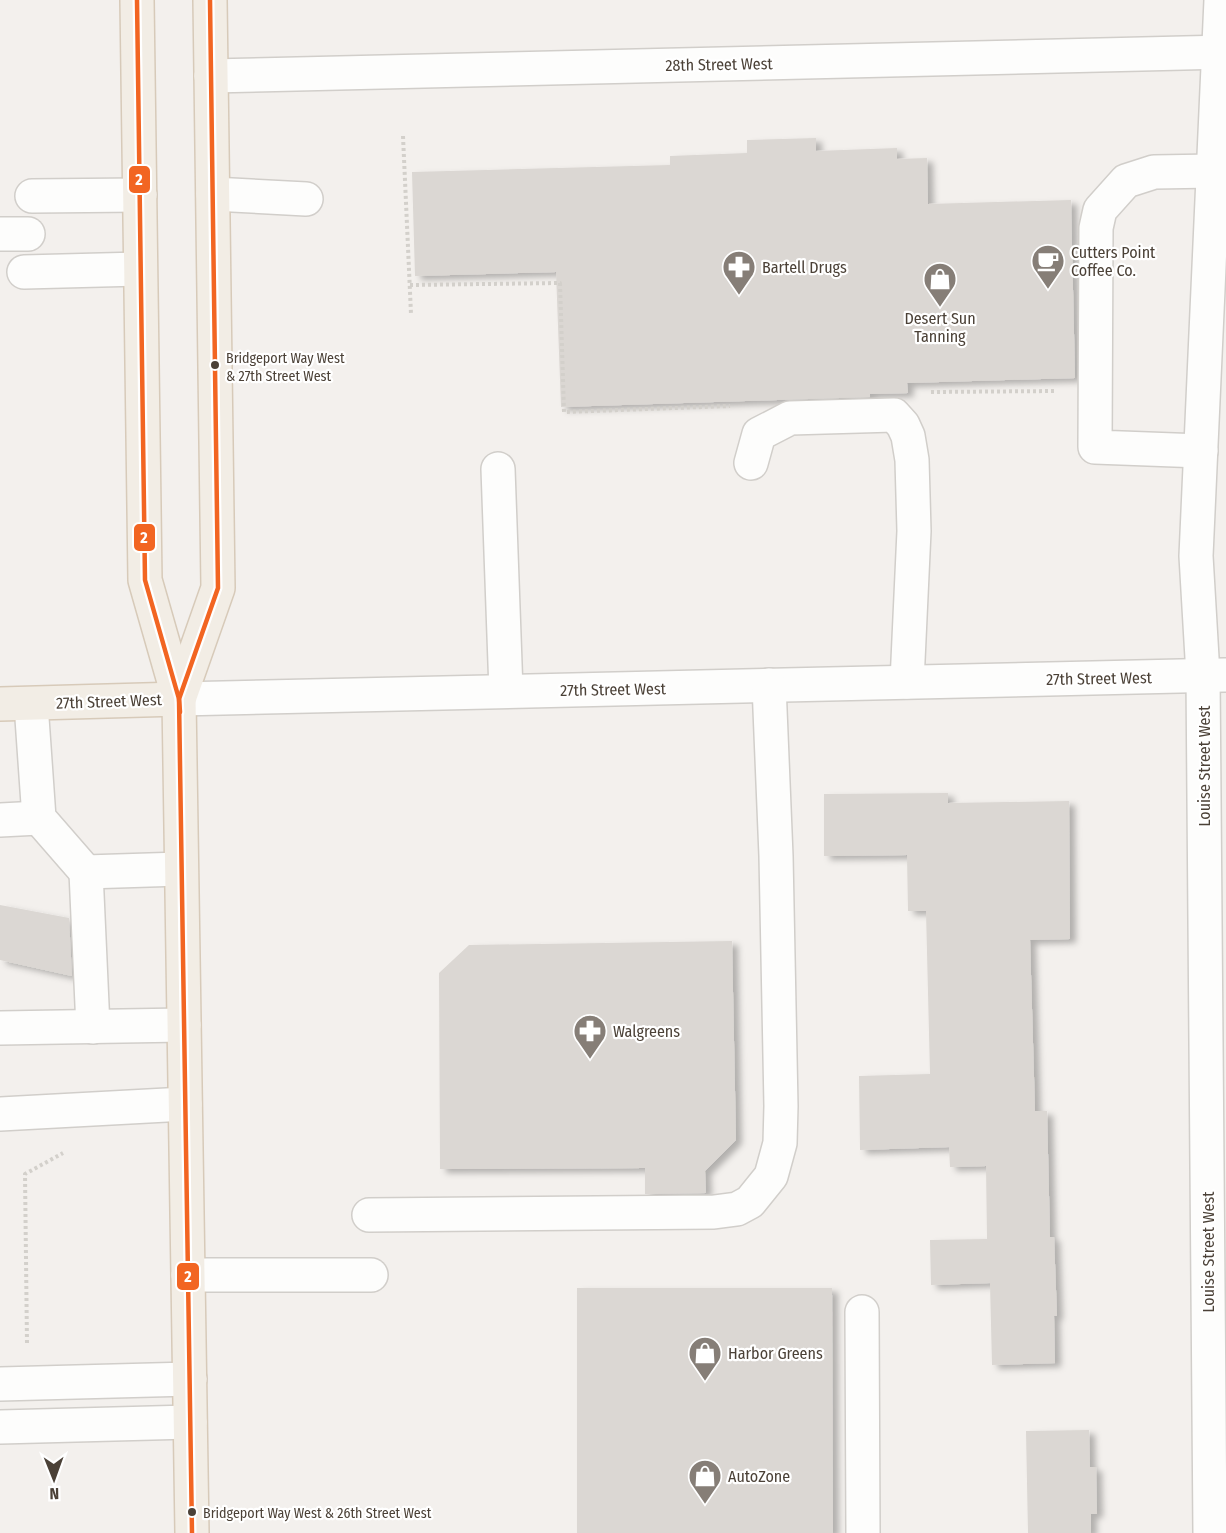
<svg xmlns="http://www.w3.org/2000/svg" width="1226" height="1533" font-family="'Fira Sans Condensed',sans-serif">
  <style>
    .building { fill: #dbd7d3; filter: url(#shadow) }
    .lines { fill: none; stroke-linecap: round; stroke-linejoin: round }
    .minor-casing { stroke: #d1ceca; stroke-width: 36 }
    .major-casing { stroke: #d7cab9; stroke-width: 36 }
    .path { stroke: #d3d0cb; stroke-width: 4; stroke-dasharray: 3 3; stroke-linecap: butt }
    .minor { stroke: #fdfdfc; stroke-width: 33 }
    .major { stroke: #f2ede5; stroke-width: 33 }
    .bus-1-casing { stroke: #fff; stroke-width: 9 }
    .bus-1 { stroke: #f26522; stroke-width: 4.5 }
    .bus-dot { fill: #4b4137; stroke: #fff; stroke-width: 2 }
    .labels { text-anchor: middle; stroke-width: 4.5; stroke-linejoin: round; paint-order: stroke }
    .bus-label { font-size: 14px; fill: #4b4137; stroke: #fff; text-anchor: start }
    .street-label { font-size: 16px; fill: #4b4137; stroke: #fff }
    .poi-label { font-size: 16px; fill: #4b4137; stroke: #fff; text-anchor: start }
    .line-badge { stroke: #fff; stroke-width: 2 }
    .badge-label { font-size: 16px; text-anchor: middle; font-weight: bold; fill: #fff }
  </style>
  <defs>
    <filter id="shadow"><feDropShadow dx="6" dy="4" stdDeviation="3" flood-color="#0004"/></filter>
  </defs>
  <rect width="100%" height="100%" fill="#f3f0ed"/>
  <g class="building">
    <path d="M 816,138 L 816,151 L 897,148 L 897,159 L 927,158 L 928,204 L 1071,200 L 1075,378 L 907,383 L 908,393 L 870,394 L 870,397 L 561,407 L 556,272 L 415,276 L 412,172 L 670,165 L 670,156 L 747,153 L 747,140 Z"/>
    <path d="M 948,793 L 948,803 L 1069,801 L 1070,939 L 1030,940 L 1035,1111 L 1047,1111 L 1050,1237 L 1054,1237 L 1057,1316 L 1054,1316 L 1055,1363 L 992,1365 L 990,1283 L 931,1285 L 930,1240 L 987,1239 L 986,1166 L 950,1167 L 949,1147 L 860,1150 L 859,1076 L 930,1074 L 926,911 L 908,911 L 907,855 L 824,856 L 824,794 Z"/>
    <path d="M 0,905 L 69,918 L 72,976 L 0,960 Z"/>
    <path d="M 732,941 L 736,1140 L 705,1171 L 706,1193 L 645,1194 L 645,1168 L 440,1169 L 439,973 L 469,945 Z"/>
    <path d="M 577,1288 L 832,1288 L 833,1533 L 577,1533 Z"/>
    <path d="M 1089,1430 L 1090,1467 L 1096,1467 L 1097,1514 L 1091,1514 L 1091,1533 L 1028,1533 L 1026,1431 Z"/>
  </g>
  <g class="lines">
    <g class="minor-casing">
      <g id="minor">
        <path d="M 211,76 L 1226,52"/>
        <path d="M 213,194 L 306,199"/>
        <path d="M 32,196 L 140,195"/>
        <path d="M 0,234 L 28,234"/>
        <path d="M 24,272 L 140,269"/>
        <path d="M 1201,451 L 1095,447 L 1096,228 L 1100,210 L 1126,181 L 1154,172 L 1214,171"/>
        <path d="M 751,463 L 759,434 L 790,418 L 894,415 L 903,425 L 908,436 L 912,460 L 914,531 L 907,682"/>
        <path d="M 498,469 L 506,691"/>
        <path d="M 179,699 L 1224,675"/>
        <path d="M 31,704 L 39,818 L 86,872 L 181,869"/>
        <path d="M 0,820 L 39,818"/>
        <path d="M 86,872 L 93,1027"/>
        <path d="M 0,1028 L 184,1025"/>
        <path d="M 0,1114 L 185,1104"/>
        <path d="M 369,1215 L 714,1212 L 737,1209 L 750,1202 L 771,1176 L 780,1143 L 781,1106 L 776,856 L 769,685"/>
        <path d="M 188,1275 L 371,1275"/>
        <path d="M 862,1312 L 863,1533"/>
        <path d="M 0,1384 L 190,1379"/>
        <path d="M 0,1427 L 190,1422"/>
        <path d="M 1210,1533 L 1203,675 L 1196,556 L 1221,0"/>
      </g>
    </g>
    <g class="major-casing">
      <g id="major">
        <path d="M 137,0 L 145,580 L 179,699 L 192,1533"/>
        <path d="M 179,699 L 218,588 L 210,0"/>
        <path d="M 0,704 L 179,699"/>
      </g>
    </g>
    <g class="path">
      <path d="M 403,136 L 411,314"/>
      <path d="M 410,285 L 560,283 L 564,412 L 730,406"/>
      <path d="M 931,392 L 1055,391"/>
      <path d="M 27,1343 L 25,1174 L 63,1153"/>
    </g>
    <use href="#minor" class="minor"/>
    <use href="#major" class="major"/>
    <g class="bus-1-casing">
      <g id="bus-1">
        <path d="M 137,0 L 145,580 L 179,699 L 180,712"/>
        <path d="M 192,1533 L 179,699 L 218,588 L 210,0"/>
      </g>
    </g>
    <use href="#bus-1" class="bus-1"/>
  </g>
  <defs>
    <g id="cafe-pin" transform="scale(1.725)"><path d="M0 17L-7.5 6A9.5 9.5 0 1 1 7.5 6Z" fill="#867e77" stroke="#fff"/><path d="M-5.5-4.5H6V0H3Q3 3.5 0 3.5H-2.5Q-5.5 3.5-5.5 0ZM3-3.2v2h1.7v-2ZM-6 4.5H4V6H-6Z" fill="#fff"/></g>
    <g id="pharmacy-pin" transform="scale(1.725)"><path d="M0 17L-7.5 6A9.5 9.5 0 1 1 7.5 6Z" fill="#867e77" stroke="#fff"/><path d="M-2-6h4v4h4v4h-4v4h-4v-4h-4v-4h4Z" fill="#fff"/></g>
    <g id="shop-pin" transform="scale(1.725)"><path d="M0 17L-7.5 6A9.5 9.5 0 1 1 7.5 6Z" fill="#867e77" stroke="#fff"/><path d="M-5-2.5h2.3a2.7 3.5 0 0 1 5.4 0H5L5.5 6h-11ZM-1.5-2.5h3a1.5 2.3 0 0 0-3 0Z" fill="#fff"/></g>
  </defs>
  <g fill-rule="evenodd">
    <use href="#cafe-pin" x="1048" y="261"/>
    <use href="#pharmacy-pin" x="739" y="267"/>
    <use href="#shop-pin" x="940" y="279"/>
    <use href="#pharmacy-pin" x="590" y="1031"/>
    <use href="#shop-pin" x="705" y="1353"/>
    <use href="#shop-pin" x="705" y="1476"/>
  </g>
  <g class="bus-dot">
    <circle cx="215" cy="365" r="5"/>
    <circle cx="192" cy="1512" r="5"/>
  </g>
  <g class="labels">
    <g class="bus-label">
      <text x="226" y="363">Bridgeport Way West<tspan x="226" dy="18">&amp; 27th Street West</tspan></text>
      <text x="203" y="1518">Bridgeport Way West &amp; 26th Street West</text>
    </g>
    <g class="street-label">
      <text transform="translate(719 64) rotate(-1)" y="6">28th Street West</text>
      <text transform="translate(1099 678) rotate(-1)" y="6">27th Street West</text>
      <text transform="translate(613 689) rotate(-1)" y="6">27th Street West</text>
      <text transform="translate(109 701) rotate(-2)" y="6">27th Street West</text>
      <text transform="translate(1204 766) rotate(-90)" y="6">Louise Street West</text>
      <text transform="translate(1208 1252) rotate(-90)" y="6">Louise Street West</text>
    </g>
    <g class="poi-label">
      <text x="1071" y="258">Cutters Point<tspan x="1071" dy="18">Coffee Co.</tspan></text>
      <text x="762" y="273">Bartell Drugs</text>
      <text x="940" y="324" text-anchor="middle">Desert Sun<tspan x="940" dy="18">Tanning</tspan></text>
      <text x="613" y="1037">Walgreens</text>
      <text x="728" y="1359">Harbor Greens</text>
      <text x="728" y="1482">AutoZone</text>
    </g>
  </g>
  <g class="line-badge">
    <rect x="128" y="165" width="23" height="29" rx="6" fill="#f26522"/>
    <rect x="133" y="523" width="23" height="29" rx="6" fill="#f26522"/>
    <rect x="176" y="1262" width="24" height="29" rx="6" fill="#f26522"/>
  </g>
  <g class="badge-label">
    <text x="139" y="185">2</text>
    <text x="144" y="543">2</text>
    <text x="188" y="1282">2</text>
  </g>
  <g transform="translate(54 1479) rotate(179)" stroke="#ffffff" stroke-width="4.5" paint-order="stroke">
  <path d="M0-4.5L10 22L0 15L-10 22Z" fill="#4b4137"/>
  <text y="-9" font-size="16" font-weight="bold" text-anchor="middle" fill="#4b4137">N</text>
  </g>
</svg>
